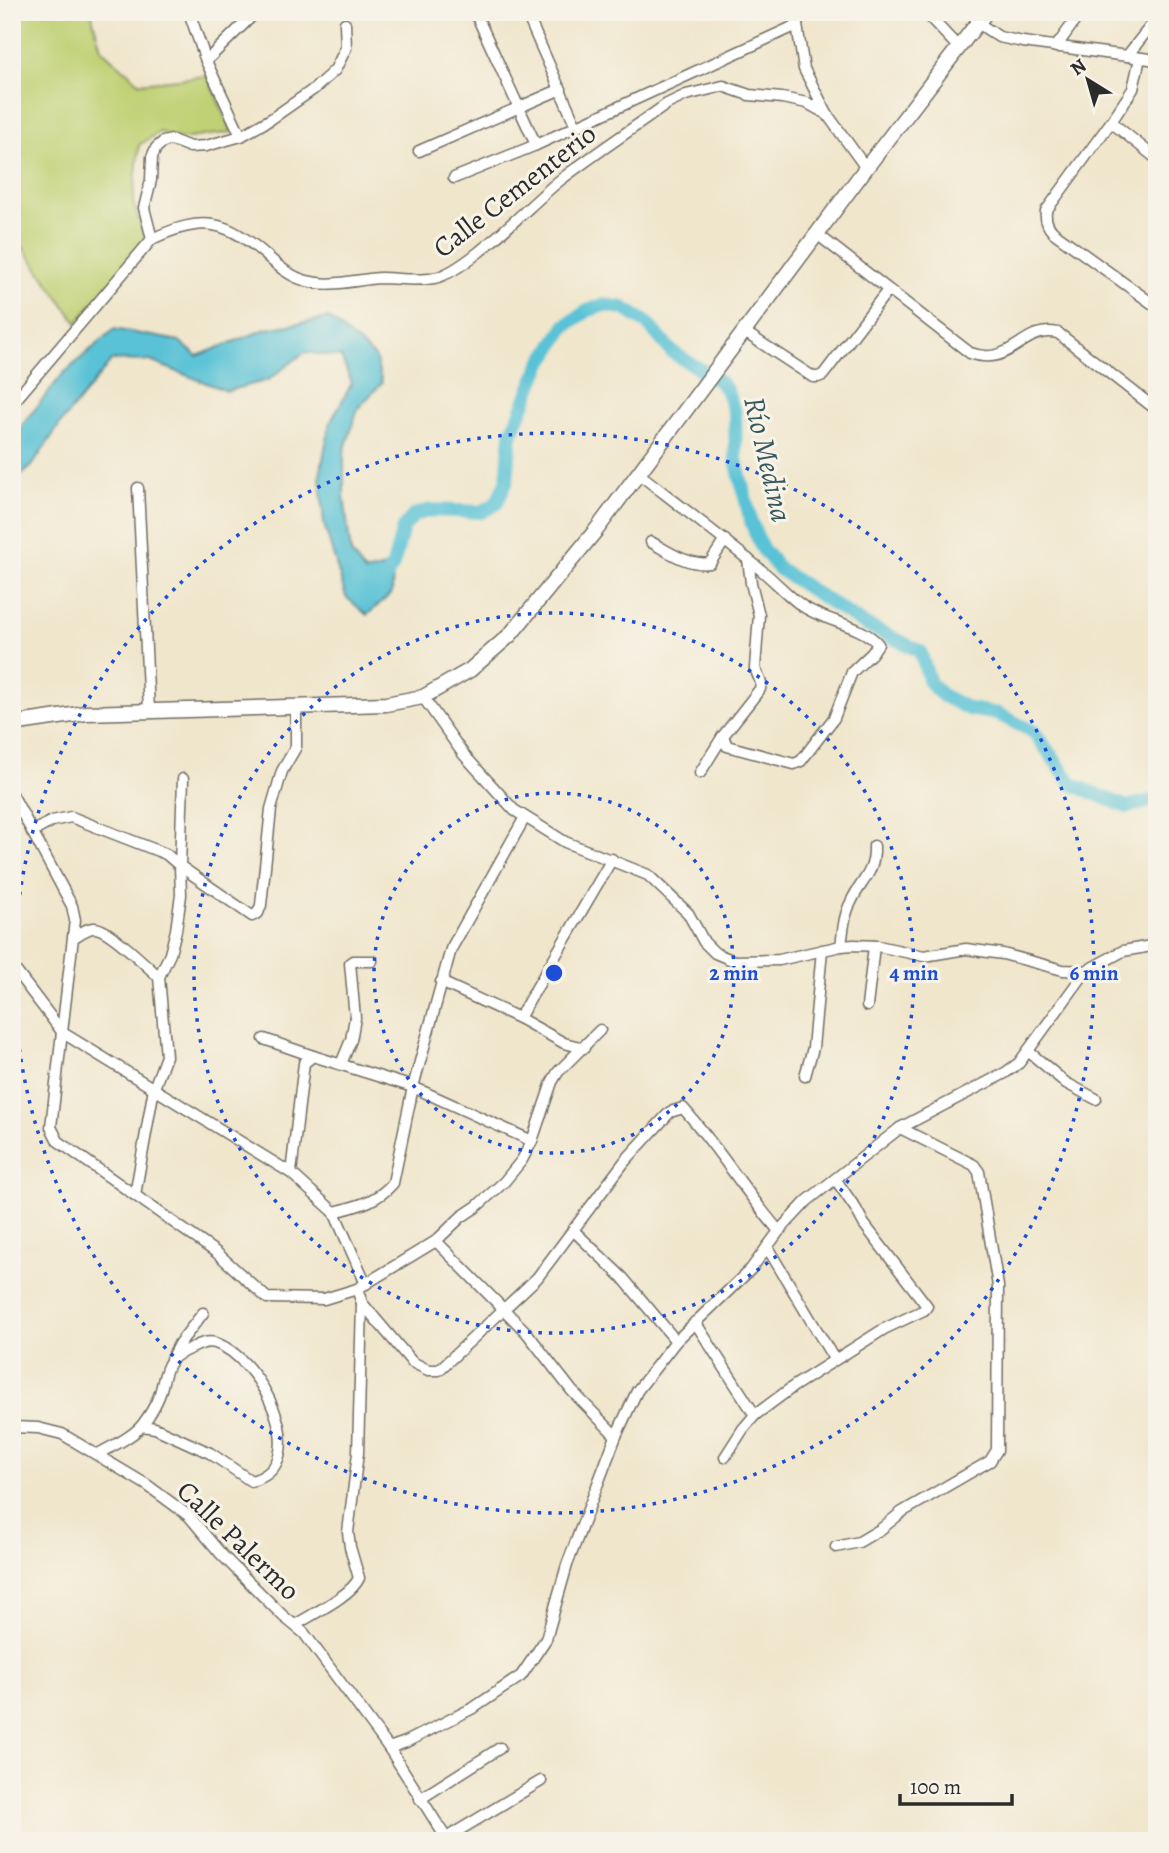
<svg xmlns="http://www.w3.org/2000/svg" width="1169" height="1853" font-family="Alegreya,serif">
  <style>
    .green { fill: #c0d174; stroke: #767e50; stroke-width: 2 }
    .water { fill: #5ac2d6; stroke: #427680; stroke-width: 2 }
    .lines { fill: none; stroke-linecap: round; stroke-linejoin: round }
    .river { stroke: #5ac2d6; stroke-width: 14 }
    .minor-casing { stroke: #706c63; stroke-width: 13 }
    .major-casing { stroke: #706c63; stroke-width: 17 }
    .minor { stroke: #fff; stroke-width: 10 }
    .major { stroke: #fff; stroke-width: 14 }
    .ring { fill: none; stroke: #1d4ed8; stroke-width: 3.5; stroke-dasharray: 3.5 7 }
    .labels { text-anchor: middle; stroke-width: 6; stroke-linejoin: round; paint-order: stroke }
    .street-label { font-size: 28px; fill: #2b2b2b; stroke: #f7f3e8 }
    .water-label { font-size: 30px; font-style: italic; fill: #39585e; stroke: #f7f3e8 }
    .centre { fill: #1d4ed8; stroke: #f7f3e8; stroke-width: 3.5 }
    .ring-label { font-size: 21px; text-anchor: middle; font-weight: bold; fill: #1d4ed8; stroke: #f7f3e8; stroke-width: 6; stroke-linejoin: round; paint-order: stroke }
  </style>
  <rect width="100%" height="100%" fill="#f7f3e8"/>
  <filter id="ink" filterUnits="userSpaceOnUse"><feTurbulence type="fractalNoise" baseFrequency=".0143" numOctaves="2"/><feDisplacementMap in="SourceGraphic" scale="14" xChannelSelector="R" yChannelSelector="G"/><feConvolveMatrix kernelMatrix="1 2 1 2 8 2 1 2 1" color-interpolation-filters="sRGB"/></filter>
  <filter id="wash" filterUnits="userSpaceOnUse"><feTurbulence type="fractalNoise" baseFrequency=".00686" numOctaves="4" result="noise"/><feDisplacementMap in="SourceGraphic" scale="28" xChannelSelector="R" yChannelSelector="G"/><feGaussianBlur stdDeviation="1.57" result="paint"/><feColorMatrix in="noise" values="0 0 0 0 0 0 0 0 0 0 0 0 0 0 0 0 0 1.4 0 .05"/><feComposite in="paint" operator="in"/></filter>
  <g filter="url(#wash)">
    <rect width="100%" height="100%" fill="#f0e6cc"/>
    <path class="green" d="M 12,12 L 91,12 L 101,49 L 140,83 L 207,76 L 232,132 L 181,139 L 160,132 L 139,145 L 133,202 L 146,241 L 77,323 L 12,232 Z"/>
    <path class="water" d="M 329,318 L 375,357 L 382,383 L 358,408 L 344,452 L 344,496 L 351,553 L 365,572 L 393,565 L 392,593 L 367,615 L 346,597 L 324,524 L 320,475 L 330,423 L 352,383 L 341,357 L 305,352 L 268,380 L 227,391 L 150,361 L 112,360 L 60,424 L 32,466 L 12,483 L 12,438 L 63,374 L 114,329 L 179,341 L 197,356 L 266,329 Z"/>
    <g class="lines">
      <path class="river" d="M 384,580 L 393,565 L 403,528 L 414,515 L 431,510 L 481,512 L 496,504 L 507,480 L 511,435 L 541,364 L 565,326 L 587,311 L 604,305 L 623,308 L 647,323 L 672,352 L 719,381 L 726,389 L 735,414 L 736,460 L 751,522 L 762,548 L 779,569 L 862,623 L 920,651 L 930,683 L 943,696 L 969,709 L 998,714 L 1034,732 L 1072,784 L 1127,807 L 1157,799"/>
    </g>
  </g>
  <g filter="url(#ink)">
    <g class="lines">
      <g class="minor-casing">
        <g id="minor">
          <path d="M 189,12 L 206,61 L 241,136"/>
          <path d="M 475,12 L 536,145"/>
          <path d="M 526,12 L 576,126"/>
          <path d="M 925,12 L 959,48"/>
          <path d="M 978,23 L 999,37 L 1023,42 L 1157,60"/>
          <path d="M 797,25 L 804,69 L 827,114 L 866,168"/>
          <path d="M 1056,47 L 1081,12"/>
          <path d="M 1127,56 L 1157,18"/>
          <path d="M 206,61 L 256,12"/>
          <path d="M 1111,122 L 1133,89 L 1140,58"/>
          <path d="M 419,151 L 561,89"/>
          <path d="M 1157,159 L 1111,122 L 1046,211 C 1045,219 1047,226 1053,232 L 1157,307"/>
          <path d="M 454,178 L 536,145 L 797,25 L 799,12"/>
          <path d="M 817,234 L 970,353 C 1013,368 1021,325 1058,333 L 1157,410"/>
          <path d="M 152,239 L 144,208 L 151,180 L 152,157 L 156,148 L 163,142 L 172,140 L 190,147 L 206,146 L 241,136 L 271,119 L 314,89 L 335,70 L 346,48 L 345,23"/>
          <path d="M 743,331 L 813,377 L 818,377 L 823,375 L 888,290"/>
          <path d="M 12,404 L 152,239 C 203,215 226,220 267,256 C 279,267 291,277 307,281 C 331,288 357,279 381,278 C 398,278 417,282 434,278 C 467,272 529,205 559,181 C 594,154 631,130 667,104 L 686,95 L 723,86 L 749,95 L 782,98 L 807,103 L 827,114"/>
          <path d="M 638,473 C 679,505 721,537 761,570 C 775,581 787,595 801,605 C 824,622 861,624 878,644 L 872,653 L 852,672 L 834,718 L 801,761 L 794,764 L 727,746 L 723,736 L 760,689 L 761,683 L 755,668 L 759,615 L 751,583 L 748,559"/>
          <path d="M 138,488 L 149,710"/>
          <path d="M 651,542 C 669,552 688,566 710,563 L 725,540"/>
          <path d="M 423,697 L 464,755 L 514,810 L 565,842 L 648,875 L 688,913 L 704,942 L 715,953 L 734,961 L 779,960 L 841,946 L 854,945 L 878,946 L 924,956 L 966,949 L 1003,954 L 1063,970 L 1086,971 L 1123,951 L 1157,945"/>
          <path d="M 700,773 L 723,736"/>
          <path d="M 183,779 L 180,866 L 252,916 L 258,913 L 261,905 L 271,809 L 282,771 L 296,747 L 296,706"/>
          <path d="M 12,794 L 72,906 L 75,920 L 51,1127 L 58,1141 L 217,1253 L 267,1298 L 324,1299 L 357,1289 L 436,1241 L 461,1217 L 476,1207 L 504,1182 L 522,1160 L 532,1141 L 552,1082 L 558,1072 L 600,1030"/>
          <path d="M 32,832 L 52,821 L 71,817 L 166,854 L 180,866 L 181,895 L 176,930 L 170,954 L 159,977 L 166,1056 L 154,1088 L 135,1195"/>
          <path d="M 74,937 C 80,934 88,927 95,928 C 108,928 148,967 159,977"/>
          <path d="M 841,946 C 843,931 844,915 851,902 C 861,880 875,874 874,846"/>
          <path d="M 12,966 L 63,1033 L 291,1173 L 334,1212 L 366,1284"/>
          <path d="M 441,982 L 519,1018 L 612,859"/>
          <path d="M 867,1006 L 874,946"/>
          <path d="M 519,1018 L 564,1043 L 584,1048"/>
          <path d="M 264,1039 L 313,1056"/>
          <path d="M 1028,1051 L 1066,1083 L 1096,1099"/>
          <path d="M 341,1064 L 351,1040 L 355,1018 L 350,963 L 353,961 L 372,961"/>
          <path d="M 805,1076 L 813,1048 L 822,950"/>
          <path d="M 291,1173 L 304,1063 L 313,1056 L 413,1087 L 532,1141"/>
          <path d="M 334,1212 C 357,1206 377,1202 393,1183 L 413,1087 L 451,949 L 524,819"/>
          <path d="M 574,1231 L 623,1278 L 676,1341"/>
          <path d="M 436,1241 L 527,1333 L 572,1391 L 616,1436"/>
          <path d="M 767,1247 L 834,1359"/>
          <path d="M 357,1289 L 362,1303 L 412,1362 L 428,1370 L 439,1370 L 537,1278 L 625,1161 L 670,1112 L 683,1108 C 718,1147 745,1192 779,1231"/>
          <path d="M 695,1322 L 755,1415"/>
          <path d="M 171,1359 L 179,1344 L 203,1313"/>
          <path d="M 12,1427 L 38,1428 L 62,1434 L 147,1485 L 189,1516 L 221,1554 L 283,1616 L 304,1633 L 389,1748 L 448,1841"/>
          <path d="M 98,1454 C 112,1446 133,1437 143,1424 C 149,1416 155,1406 159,1396 C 163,1386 164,1369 171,1361 C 176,1354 186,1350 194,1347 C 200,1344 208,1341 215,1343 C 259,1356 317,1465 251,1481 L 210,1453 L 155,1428 L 142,1426"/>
          <path d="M 725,1457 L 743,1429 L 755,1415 L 794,1386 L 884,1329 L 924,1310 L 927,1306 L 864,1224 L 856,1209 L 836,1180"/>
          <path d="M 836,1547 L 859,1542 L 881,1529 L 902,1512 L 990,1461 L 997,1450 L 998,1286 L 979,1172 L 974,1165 L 900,1128"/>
          <path d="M 295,1625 C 312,1614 351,1596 359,1578 L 350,1547 L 348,1532 L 358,1453 L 362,1303"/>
          <path d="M 389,1748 L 406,1742 L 475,1707 L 521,1676 L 546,1639 L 567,1565 L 616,1436 L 637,1391 L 676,1341 L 751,1269 L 779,1231 L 807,1201 L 900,1128 L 1005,1073 L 1019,1063 L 1086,971"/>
          <path d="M 420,1799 L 500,1748"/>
          <path d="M 446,1838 L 541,1781"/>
        </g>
      </g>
      <g class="major-casing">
        <path id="major" d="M 12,724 L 86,713 L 386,704 L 423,697 L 470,670 L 510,635 L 597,529 L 866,168 L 986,12"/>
      </g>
      <use href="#minor" class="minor"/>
      <use href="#major" class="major"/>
    </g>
  </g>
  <g class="ring">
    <circle cx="554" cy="973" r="180"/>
    <circle cx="554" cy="973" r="360"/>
    <circle cx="554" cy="973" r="540"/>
  </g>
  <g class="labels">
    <g class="street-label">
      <text transform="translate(514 190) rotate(-38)" y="10">Calle Cementerio</text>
      <text transform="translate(239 1540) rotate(44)" y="10">Calle Palermo</text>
    </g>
    <g class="water-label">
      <text transform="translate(768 459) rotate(77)" y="10">Río Medina</text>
    </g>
  </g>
  <circle cx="554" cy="973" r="10" class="centre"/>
  <g class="ring-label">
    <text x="734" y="980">2 min</text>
    <text x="914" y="980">4 min</text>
    <text x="1094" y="980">6 min</text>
  </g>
  <rect width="1169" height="1853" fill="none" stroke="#f7f3e8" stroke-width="42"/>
  <g transform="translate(1088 80) rotate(323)" stroke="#f7f3e8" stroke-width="5" paint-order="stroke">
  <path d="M0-5L12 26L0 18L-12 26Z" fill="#2b2b2b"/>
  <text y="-10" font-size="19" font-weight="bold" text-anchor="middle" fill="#2b2b2b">N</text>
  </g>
  <path d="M900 1794v10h112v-10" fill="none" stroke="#2b2b2b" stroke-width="3.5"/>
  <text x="910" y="1794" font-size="21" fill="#2b2b2b" stroke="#f7f3e8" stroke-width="5" paint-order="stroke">100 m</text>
</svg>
